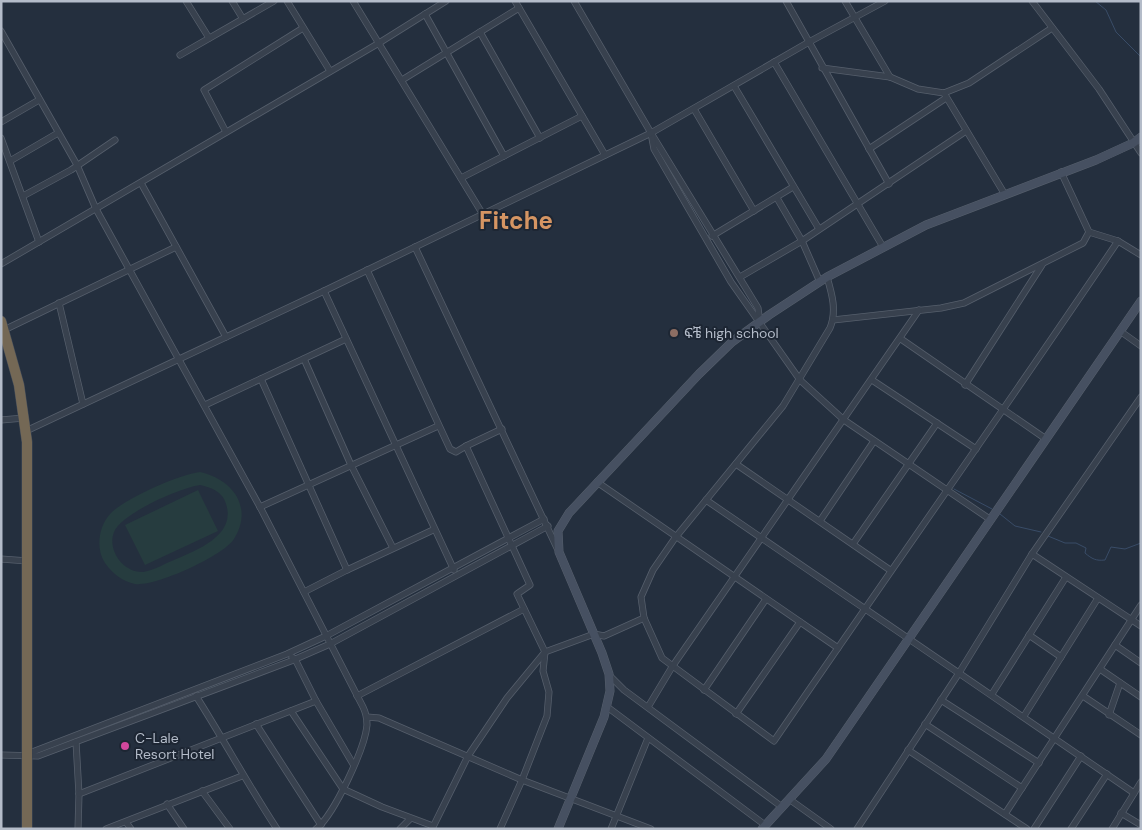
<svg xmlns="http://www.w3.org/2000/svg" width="1142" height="830" font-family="'DM Sans','Noto Sans Ethiopic',sans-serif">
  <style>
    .green { fill: #263c3f; fill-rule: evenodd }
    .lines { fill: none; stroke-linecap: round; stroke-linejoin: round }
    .stream { stroke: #394c67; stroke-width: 1 }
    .street-casing { stroke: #565f6c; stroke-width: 7 }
    .secondary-casing { stroke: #565f6c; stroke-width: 9 }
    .highway-casing { stroke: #434c59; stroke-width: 11 }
    .street { stroke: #38414e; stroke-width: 5.5 }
    .secondary { stroke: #465061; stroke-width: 8 }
    .highway { stroke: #746855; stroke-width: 10 }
    .education-dot { fill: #8d6e63; stroke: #1d2633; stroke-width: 2 }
    .hotel-dot { fill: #d1479c; stroke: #1d2633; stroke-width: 2 }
    .labels { text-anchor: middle; stroke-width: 4; stroke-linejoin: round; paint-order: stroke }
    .poi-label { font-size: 14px; fill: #b4bcc9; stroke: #1d2633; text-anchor: start }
    .town-label { font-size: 24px; font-weight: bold; fill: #d59563; stroke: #1d2633 }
  </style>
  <rect width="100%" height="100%" fill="#242f3e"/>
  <g class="green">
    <path d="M 200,472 C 232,479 254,507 234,539 C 223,556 155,587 135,584 C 122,581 113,574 105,563 C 95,548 99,525 111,513 C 126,498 178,475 200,472 ZM 200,485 C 211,487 223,492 226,504 C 238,540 185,554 161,566 C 156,568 149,571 143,572 C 123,573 107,550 114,532 C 122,513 180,488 200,485 Z"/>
    <path d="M 198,490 L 218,531 L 145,565 L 125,525 Z"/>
  </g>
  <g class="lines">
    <g class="stream">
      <path d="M 1095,1 L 1106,10 L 1116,32 L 1141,57"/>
      <path d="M 954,489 L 992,509"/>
      <path d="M 1000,514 L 1015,526 L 1041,532"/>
      <path d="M 1048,536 L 1065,543 L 1076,543 L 1086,548 L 1085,553 C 1092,559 1096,561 1105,560 L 1111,547 L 1125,549 L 1141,543"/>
    </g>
    <g class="street-casing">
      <g id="street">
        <path d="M 186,1 L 209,38"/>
        <path d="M 232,1 L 243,19"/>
        <path d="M 287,1 L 330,71"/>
        <path d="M 353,1 L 482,213"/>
        <path d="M 515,1 L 605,155"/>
        <path d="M 574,1 L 651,133 L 758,308 L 760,323"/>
        <path d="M 786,1 L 889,184"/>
        <path d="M 845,1 L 890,77"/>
        <path d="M 1032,1 L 1099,89 L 1141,153"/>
        <path d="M 425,14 L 504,156"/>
        <path d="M 1,31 L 77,165 L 96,209 L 260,507 L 363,707 C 366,713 367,718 367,725 C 365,748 334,815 316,829"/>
        <path d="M 480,32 L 540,138"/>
        <path d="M 180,55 L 274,1"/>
        <path d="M 774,62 L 883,247"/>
        <path d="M 822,68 L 890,77 L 918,89 L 944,93 L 969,83 L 1052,28"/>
        <path d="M 402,80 L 519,8"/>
        <path d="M 734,86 L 819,229"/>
        <path d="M 944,93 L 1004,193"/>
        <path d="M 694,109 L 754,211"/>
        <path d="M 1,122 L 39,100"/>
        <path d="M 226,132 L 204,90 L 303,28"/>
        <path d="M 651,133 L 654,149 L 731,282 L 800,380 L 844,420 L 991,520"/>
        <path d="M 1,138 L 39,242"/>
        <path d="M 869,149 L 946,98"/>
        <path d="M 10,161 L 58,133"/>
        <path d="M 1061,172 L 1089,232 L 1118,241 L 1141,255"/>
        <path d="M 461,178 L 582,116"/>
        <path d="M 141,183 L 226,337"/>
        <path d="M 23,196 L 71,170 L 115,140"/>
        <path d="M 777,198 L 802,241 L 820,282"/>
        <path d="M 712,236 L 793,187"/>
        <path d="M 415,247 L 557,548"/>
        <path d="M 1,264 L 379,43 L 446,1"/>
        <path d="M 367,270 L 450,449 L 456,452 L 466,446 L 530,585 L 517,594 L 545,652 L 543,671 L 549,692 L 547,716 L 522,780 L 500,829"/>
        <path d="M 740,277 L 802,241 L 966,131"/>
        <path d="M 827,277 C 832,294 837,311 830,328 L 783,406 L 675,538 L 653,570 L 641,597 L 644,618 L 662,658 L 774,741 C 888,574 1005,409 1118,241"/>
        <path d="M 324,291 L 454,570"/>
        <path d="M 59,303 L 83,404"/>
        <path d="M 833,320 L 941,308 L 964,303 L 1083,243 L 1089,232"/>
        <path d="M 4,330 L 176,247"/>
        <path d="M 1120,331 L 1141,346"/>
        <path d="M 901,339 L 1046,439"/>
        <path d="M 304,359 L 351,465 L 393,548"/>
        <path d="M 261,379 L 347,570"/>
        <path d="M 872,380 L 976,449"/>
        <path d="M 965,385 L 1042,265"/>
        <path d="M 205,405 L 346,339"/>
        <path d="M 1,420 L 24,418"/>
        <path d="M 26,431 L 324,291 L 651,133 L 809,42 L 885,1"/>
        <path d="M 466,446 L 502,429"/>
        <path d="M 736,464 L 890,570"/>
        <path d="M 597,482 L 838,648"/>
        <path d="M 706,500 L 1134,793"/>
        <path d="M 260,507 L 438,426"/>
        <path d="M 820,521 L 874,441"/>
        <path d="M 853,544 L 937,423"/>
        <path d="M 1032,554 L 1141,626"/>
        <path d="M 1,559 L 28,561"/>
        <path d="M 304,592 L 347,570 L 433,530"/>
        <path d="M 1029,635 L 1061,657"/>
        <path d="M 1115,645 L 1141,663"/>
        <path d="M 1100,669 L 1141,697"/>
        <path d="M 609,675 L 624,690 L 782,807"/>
        <path d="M 704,690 L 766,599"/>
        <path d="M 992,694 L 1066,577"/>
        <path d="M 196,696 C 224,740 248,785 277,829"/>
        <path d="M 357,696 L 524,609"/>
        <path d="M 1083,696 L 1141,735"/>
        <path d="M 941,700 L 1039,763"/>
        <path d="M 316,701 L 353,764"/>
        <path d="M 606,706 L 765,825"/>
        <path d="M 648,707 L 672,667 L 919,310"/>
        <path d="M 291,711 L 343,789 L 382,807 L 433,826"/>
        <path d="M 736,714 L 800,622"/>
        <path d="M 1109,715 L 1120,683"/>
        <path d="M 1024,716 L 1098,598"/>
        <path d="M 367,717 L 379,718 L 522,780 L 651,829"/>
        <path d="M 256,724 L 321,825"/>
        <path d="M 925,724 L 1022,788"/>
        <path d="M 76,742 L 79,794 L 78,829"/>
        <path d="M 908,750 L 1027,829"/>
        <path d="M 27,754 L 287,654 L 326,636 L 544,519"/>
        <path d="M 1,755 L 38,756 L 291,661 L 330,644 L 548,526"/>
        <path d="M 202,791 L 230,829"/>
        <path d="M 79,794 L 316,701 L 295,659 L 292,657"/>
        <path d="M 789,799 L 831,829"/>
        <path d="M 167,804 L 184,829"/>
        <path d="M 1121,813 L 1141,825"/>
        <path d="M 1005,814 L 1141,605"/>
        <path d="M 126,822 L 131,829"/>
        <path d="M 106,829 L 242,776"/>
        <path d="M 400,829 L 410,819"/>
        <path d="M 432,829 L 468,756 L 507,698 L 545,652 L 594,634 L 604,636 L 644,618"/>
        <path d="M 611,829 L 648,738"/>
        <path d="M 857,829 L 959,673 L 1032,554 L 1141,397"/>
        <path d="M 1034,829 L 1081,756"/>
        <path d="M 1071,829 L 1107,774"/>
        <path d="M 1112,829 L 1141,782"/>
      </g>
    </g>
    <g class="secondary-casing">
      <g id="secondary">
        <path d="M 558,829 L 604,717 L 610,691 L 609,674 L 602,653 L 559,552 L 558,531 L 569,513 L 699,374 L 732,342 L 769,315 L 827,277 L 926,225 L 1096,160 L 1133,143 L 1141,137"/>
        <path d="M 762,829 L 826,759 L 1141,301"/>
      </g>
    </g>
    <g class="highway-casing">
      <path id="highway" d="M 1,321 L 19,385 L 27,442 L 27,829"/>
    </g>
    <use href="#street" class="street"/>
    <use href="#secondary" class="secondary"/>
    <use href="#highway" class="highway"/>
  </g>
  <circle class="education-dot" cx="674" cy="333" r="5"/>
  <circle class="hotel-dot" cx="125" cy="746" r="5"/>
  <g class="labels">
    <g class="poi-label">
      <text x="684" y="338">ፍቼ high school</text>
      <text x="135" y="743">C-Lale<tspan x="135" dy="16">Resort Hotel</tspan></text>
    </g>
    <g class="town-label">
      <text x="516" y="229">Fitche</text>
    </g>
  </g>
  <rect width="1142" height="830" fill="none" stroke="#b4bcc9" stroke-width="5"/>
</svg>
